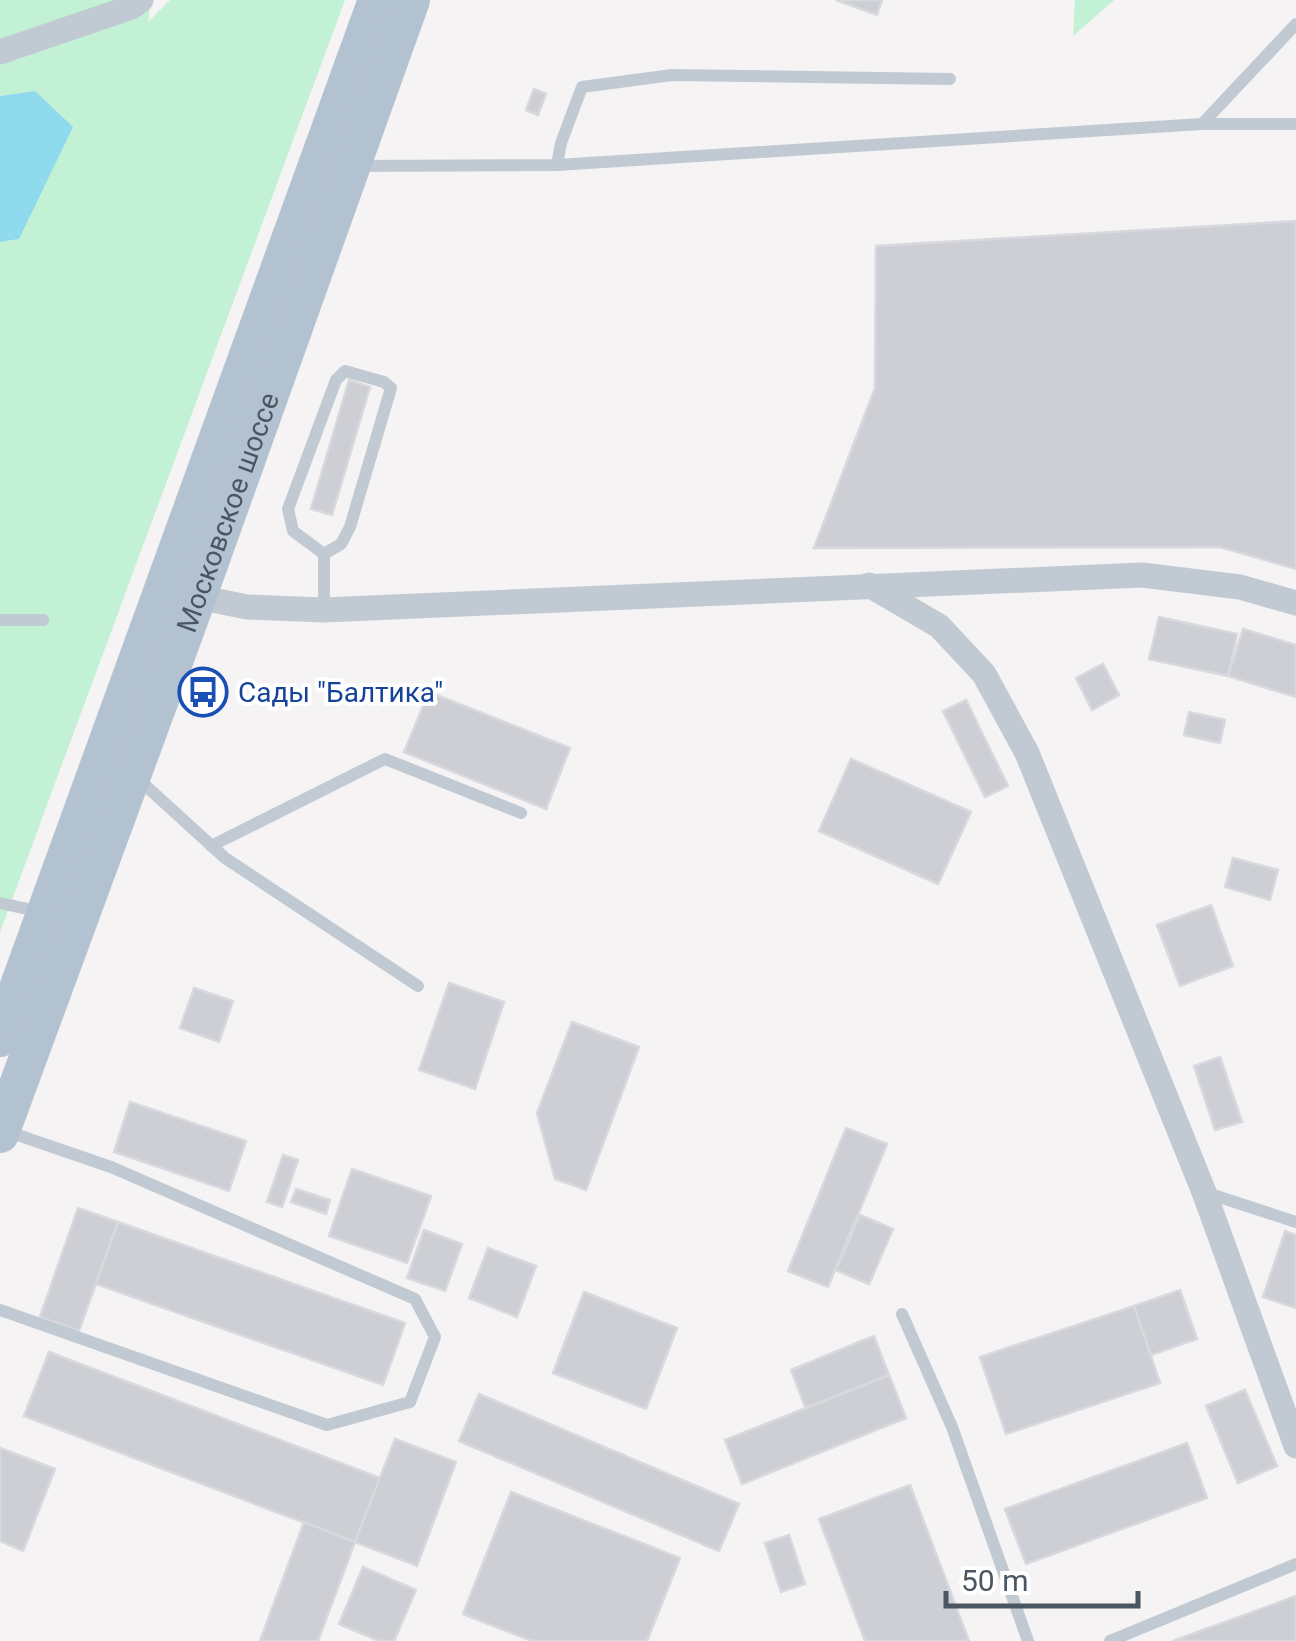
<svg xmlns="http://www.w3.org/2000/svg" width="1296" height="1641" font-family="Roboto,sans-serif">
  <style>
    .green { fill: #c3f1d5 }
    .water { fill: #90daee }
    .building { fill: #cdcfd5; stroke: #d7d9de; stroke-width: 2.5 }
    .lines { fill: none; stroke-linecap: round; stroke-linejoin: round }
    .lane { stroke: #c1cad2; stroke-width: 12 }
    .street { stroke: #c1cad2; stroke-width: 25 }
    .primary { stroke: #b3c2d1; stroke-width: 38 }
    .labels { text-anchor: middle; stroke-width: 8; stroke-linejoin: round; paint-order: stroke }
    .street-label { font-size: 28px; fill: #4a5661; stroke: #fff }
    .transit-label { font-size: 28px; fill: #164399; stroke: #fff; text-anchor: start }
  </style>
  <rect width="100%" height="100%" fill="#f5f3f3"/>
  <g class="green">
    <path d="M 0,0 L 151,0 L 148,22 L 170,0 L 345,0 L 0,932 L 0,242 L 19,239 L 35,91 L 0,96 Z"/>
    <path d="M 1075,0 L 1114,0 L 1073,36 Z"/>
  </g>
  <path class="water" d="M 35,91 L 73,127 L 19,239 L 0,242 L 0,96 Z"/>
  <g class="building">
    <path d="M 836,0 L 882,0 L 877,15 Z"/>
    <path d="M 534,89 L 546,94 L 538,115 L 526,110 Z"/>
    <path d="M 1296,221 L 1296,569 L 1220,547 L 814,548 L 875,388 L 876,246 Z"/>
    <path d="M 349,380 L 370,387 L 332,515 L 311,509 Z"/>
    <path d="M 1159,617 L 1237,634 L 1228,676 L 1149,659 Z"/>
    <path d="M 1243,629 L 1296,645 L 1296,697 L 1228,676 Z"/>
    <path d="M 1103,664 L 1119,695 L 1092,710 L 1076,678 Z"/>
    <path d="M 429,692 L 570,748 L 546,809 L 404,752 Z"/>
    <path d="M 966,700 L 1008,786 L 985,797 L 943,711 Z"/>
    <path d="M 1189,712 L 1225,720 L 1220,743 L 1184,735 Z"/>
    <path d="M 851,759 L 971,812 L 938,884 L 819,831 Z"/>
    <path d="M 1233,858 L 1278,870 L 1270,900 L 1225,887 Z"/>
    <path d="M 1211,905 L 1233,966 L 1180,986 L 1157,925 Z"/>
    <path d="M 449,983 L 504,1002 L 475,1089 L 419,1070 Z"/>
    <path d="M 194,988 L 233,1001 L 219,1042 L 180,1028 Z"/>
    <path d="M 572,1022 L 639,1047 L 586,1190 L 555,1179 L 537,1113 Z"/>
    <path d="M 1220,1057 L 1242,1122 L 1215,1130 L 1194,1066 Z"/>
    <path d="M 130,1102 L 246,1141 L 229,1191 L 114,1152 Z"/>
    <path d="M 846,1128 L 887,1144 L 828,1287 L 788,1271 Z"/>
    <path d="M 283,1155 L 298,1160 L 282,1207 L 267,1202 Z"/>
    <path d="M 352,1169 L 431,1196 L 407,1263 L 329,1236 Z"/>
    <path d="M 296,1189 L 330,1200 L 326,1214 L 291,1202 Z"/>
    <path d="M 78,1208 L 118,1222 L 79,1331 L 40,1317 Z"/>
    <path d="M 860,1215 L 893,1229 L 869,1284 L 836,1270 Z"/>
    <path d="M 118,1222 L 405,1323 L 383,1385 L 96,1284 Z"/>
    <path d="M 424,1230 L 462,1244 L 445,1291 L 407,1278 Z"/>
    <path d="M 1285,1231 L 1296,1235 L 1296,1308 L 1263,1297 Z"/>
    <path d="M 488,1248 L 536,1266 L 517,1317 L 469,1298 Z"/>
    <path d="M 1180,1290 L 1197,1339 L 1151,1355 L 1134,1306 Z"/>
    <path d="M 584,1292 L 677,1328 L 646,1409 L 553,1373 Z"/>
    <path d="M 1134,1306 L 1160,1383 L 1006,1434 L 980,1357 Z"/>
    <path d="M 874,1336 L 889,1375 L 806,1409 L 791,1370 Z"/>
    <path d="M 49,1352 L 380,1478 L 355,1542 L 24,1416 Z"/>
    <path d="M 889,1375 L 906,1418 L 742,1484 L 725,1440 Z"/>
    <path d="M 1245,1390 L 1277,1466 L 1238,1483 L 1206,1406 Z"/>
    <path d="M 479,1394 L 739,1504 L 719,1551 L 459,1441 Z"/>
    <path d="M 395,1439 L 456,1462 L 417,1566 L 355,1542 Z"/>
    <path d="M 1187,1443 L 1207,1498 L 1026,1564 L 1005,1509 Z"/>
    <path d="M 0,1448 L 55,1469 L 23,1551 L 0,1541 Z"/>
    <path d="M 910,1485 L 969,1641 L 865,1641 L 819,1519 Z"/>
    <path d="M 511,1492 L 680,1558 L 647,1641 L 532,1641 L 463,1614 Z"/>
    <path d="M 304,1522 L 355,1542 L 318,1641 L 260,1641 Z"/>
    <path d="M 789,1535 L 805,1584 L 781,1592 L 765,1543 Z"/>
    <path d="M 363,1567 L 416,1590 L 394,1641 L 379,1641 L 339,1624 Z"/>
    <path d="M 1296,1596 L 1296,1641 L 1173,1641 Z"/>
  </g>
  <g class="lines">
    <g class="lane">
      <path d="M 1202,124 L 1296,24"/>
      <path d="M 557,165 L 561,143 L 582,87 L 672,75 L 950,79"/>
      <path d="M 354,166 L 557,165 L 1202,124 L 1296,124"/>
      <path d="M 345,371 L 384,382 L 391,388 L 350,527 L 341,544 L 324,554 L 293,531 L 288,509 L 336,380 Z"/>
      <path d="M 324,610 L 324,554"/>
      <path d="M 0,620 L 43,620"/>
      <path d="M 135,776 L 225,858 L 418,986"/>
      <path d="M 211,846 L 385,759 L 521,813"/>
      <path d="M 0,903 L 42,912"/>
      <path d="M 1207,1193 L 1296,1222"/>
      <path d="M 0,1310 L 327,1425 L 410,1402 L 435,1337 L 415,1299 L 111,1167 L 6,1131"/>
      <path d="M 902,1314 L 952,1427 L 1028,1641"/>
      <path d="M 1110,1641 L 1296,1564"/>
    </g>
    <g class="street">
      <path d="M 0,52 L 132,7 L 141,0"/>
      <path d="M 869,585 L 939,626 L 984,674 L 1027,753 L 1204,1192 L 1296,1446"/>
      <path d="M 198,597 L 247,607 L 324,610 L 1142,575 L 1240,587 L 1296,603"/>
    </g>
    <g class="primary">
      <path d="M 0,1038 L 377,0"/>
      <path id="s1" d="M 0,1134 L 187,626 L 411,0"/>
    </g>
  </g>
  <defs>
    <g id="bus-ring" transform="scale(2.5)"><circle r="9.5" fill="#fff" stroke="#1a4fb4" stroke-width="1.5"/><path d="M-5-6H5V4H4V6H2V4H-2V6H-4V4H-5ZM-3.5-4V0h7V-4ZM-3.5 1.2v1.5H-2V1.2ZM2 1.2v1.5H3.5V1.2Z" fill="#1a4fb4"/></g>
  </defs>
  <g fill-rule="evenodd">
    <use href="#bus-ring" x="203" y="692"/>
  </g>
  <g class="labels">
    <g class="street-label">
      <text dy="10" stroke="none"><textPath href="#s1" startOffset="662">Московское шоссе</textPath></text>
    </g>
    <g class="transit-label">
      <text x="238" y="702">Сады "Балтика"</text>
    </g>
  </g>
  <path d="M946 1591v15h192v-15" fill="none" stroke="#4a5661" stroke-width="5"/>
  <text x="961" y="1591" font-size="30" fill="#4a5661" stroke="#ffffff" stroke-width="8" paint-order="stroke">50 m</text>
</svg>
